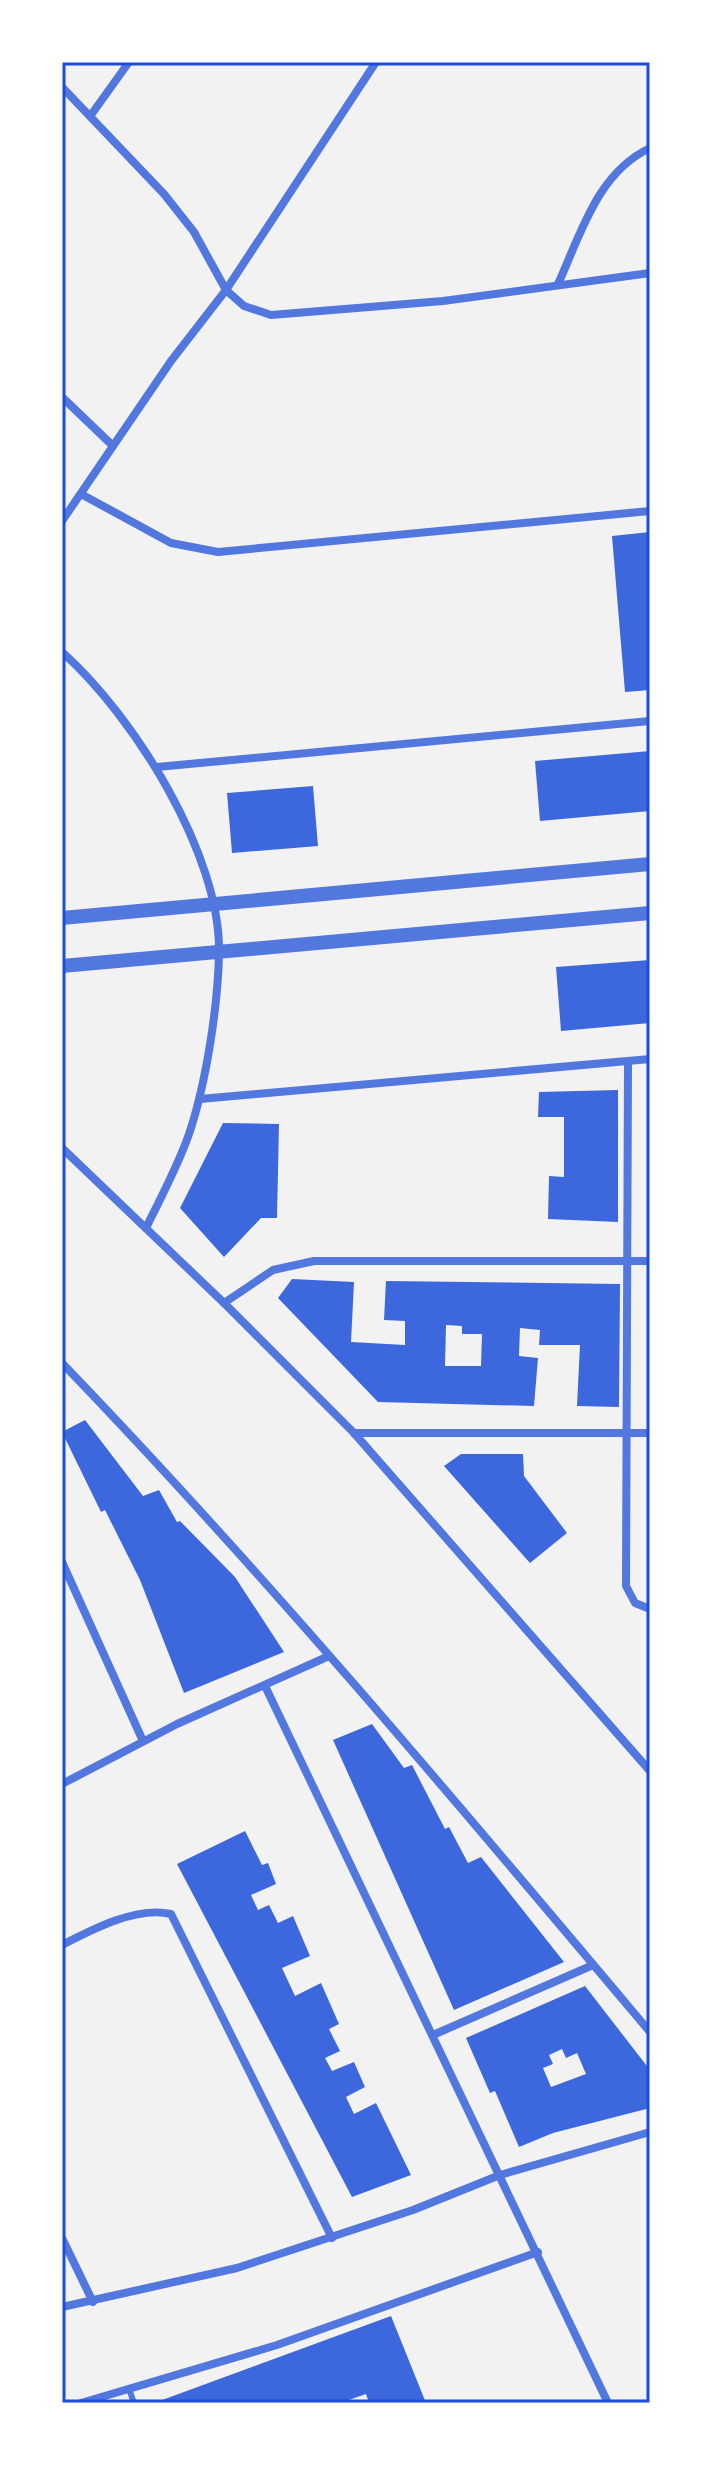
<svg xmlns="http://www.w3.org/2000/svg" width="712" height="2465" font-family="'Titillium Web',sans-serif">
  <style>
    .building { fill: #3d67dc; fill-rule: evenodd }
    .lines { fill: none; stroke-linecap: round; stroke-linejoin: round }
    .service { stroke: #5277de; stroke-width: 6 }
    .minor { stroke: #5277de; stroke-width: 8 }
    .tertiary { stroke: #5277de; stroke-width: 14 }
    .neatline { fill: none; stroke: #1d4ed8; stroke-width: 3 }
  </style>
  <rect width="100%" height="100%" fill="#f2f2f2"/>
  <g class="building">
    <path d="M 650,532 L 650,690 L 625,692 L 612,536 Z"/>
    <path d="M 650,751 L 650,811 L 540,821 L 535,761 Z"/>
    <path d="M 313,786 L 318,846 L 232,853 L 227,793 Z"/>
    <path d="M 650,960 L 650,1023 L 561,1031 L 556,967 Z"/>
    <path d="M 618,1090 L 618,1222 L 548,1219 L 549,1176 L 564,1177 L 564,1117 L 538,1117 L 539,1092 Z"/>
    <path d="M 223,1123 L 279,1124 L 277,1218 L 261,1218 L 224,1257 L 180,1208 Z"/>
    <path d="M 292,1279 L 354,1282 L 351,1342 L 405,1345 L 405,1321 L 384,1320 L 386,1281 L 620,1284 L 619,1407 L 577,1406 L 580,1345 L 539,1345 L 540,1330 L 520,1328 L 519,1356 L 538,1358 L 534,1406 L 378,1402 L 278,1298 ZM 446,1325 L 462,1326 L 462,1334 L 482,1334 L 481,1366 L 445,1366 Z"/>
    <path d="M 85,1420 L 143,1496 L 159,1490 L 177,1522 L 180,1521 L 235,1577 L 284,1652 L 184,1693 L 140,1580 L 105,1510 L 101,1512 L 62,1432 Z"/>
    <path d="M 461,1454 L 523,1454 L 524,1476 L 567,1533 L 530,1563 L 444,1466 Z"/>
    <path d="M 372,1724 L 404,1768 L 412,1765 L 445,1829 L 449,1827 L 468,1863 L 481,1857 L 564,1962 L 454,2010 L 333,1740 Z"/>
    <path d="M 245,1831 L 262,1865 L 268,1863 L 276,1884 L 251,1895 L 258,1910 L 269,1905 L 278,1923 L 293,1916 L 310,1956 L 282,1968 L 295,1996 L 321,1983 L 339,2024 L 329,2029 L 340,2051 L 325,2058 L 332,2071 L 354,2062 L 365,2087 L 346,2097 L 354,2114 L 376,2103 L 411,2175 L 352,2197 L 177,1864 Z"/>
    <path d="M 585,1986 L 650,2070 L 650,2108 L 553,2133 L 519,2147 L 495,2091 L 490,2093 L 466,2038 ZM 562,2049 L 566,2058 L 577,2053 L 586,2074 L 551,2087 L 543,2068 L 553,2064 L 549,2055 Z"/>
    <path d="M 391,2316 L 426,2403 L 369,2403 L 366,2394 L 340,2403 L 154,2403 Z"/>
  </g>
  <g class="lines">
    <path class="service" d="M 129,2389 L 134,2403"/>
    <g class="minor">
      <path d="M 62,87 L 164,194 L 194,232 L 226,290 L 244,306 L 271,315 L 443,301 L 650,273"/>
      <path d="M 91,115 L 129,62"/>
      <path d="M 558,284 C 581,234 597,173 650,148"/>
      <path d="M 62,397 L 112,445"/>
      <path d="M 81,494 L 171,543 L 218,552 L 650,511"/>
      <path d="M 62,521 L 171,361 L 226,290 L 376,62"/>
      <path d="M 62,652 C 134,716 221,855 219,953 C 218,1006 206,1084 189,1134 C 178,1166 161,1197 146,1228"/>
      <path d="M 157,767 L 650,721"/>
      <path d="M 628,1062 L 626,1586 L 635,1603 L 650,1609"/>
      <path d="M 200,1099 L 650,1059"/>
      <path d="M 62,1148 L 224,1303 L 354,1433 L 650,1771"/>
      <path d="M 224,1303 L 273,1270 L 314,1261 L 650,1261"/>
      <path d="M 62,1363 C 268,1577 459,1805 650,2032"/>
      <path d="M 354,1433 L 650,1433"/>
      <path d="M 62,1562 L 143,1741"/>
      <path d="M 265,1686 L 608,2403"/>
      <path d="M 62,1784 L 177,1724 L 329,1656"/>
      <path d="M 62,1945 C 93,1929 137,1906 171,1914 L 332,2238"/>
      <path d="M 433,2035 L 593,1965"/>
      <path d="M 62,2238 L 93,2302"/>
      <path d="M 62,2307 L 237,2268 L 413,2210 L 500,2175 L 650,2132"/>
      <path d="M 81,2403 L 277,2345 L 538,2252"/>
    </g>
    <g class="tertiary">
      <path d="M 62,918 L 650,864"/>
      <path d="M 62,966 L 650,913"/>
    </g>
  </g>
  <rect width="712" height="2465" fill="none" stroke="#ffffff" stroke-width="128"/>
  <rect x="64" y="64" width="584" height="2337" class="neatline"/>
</svg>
